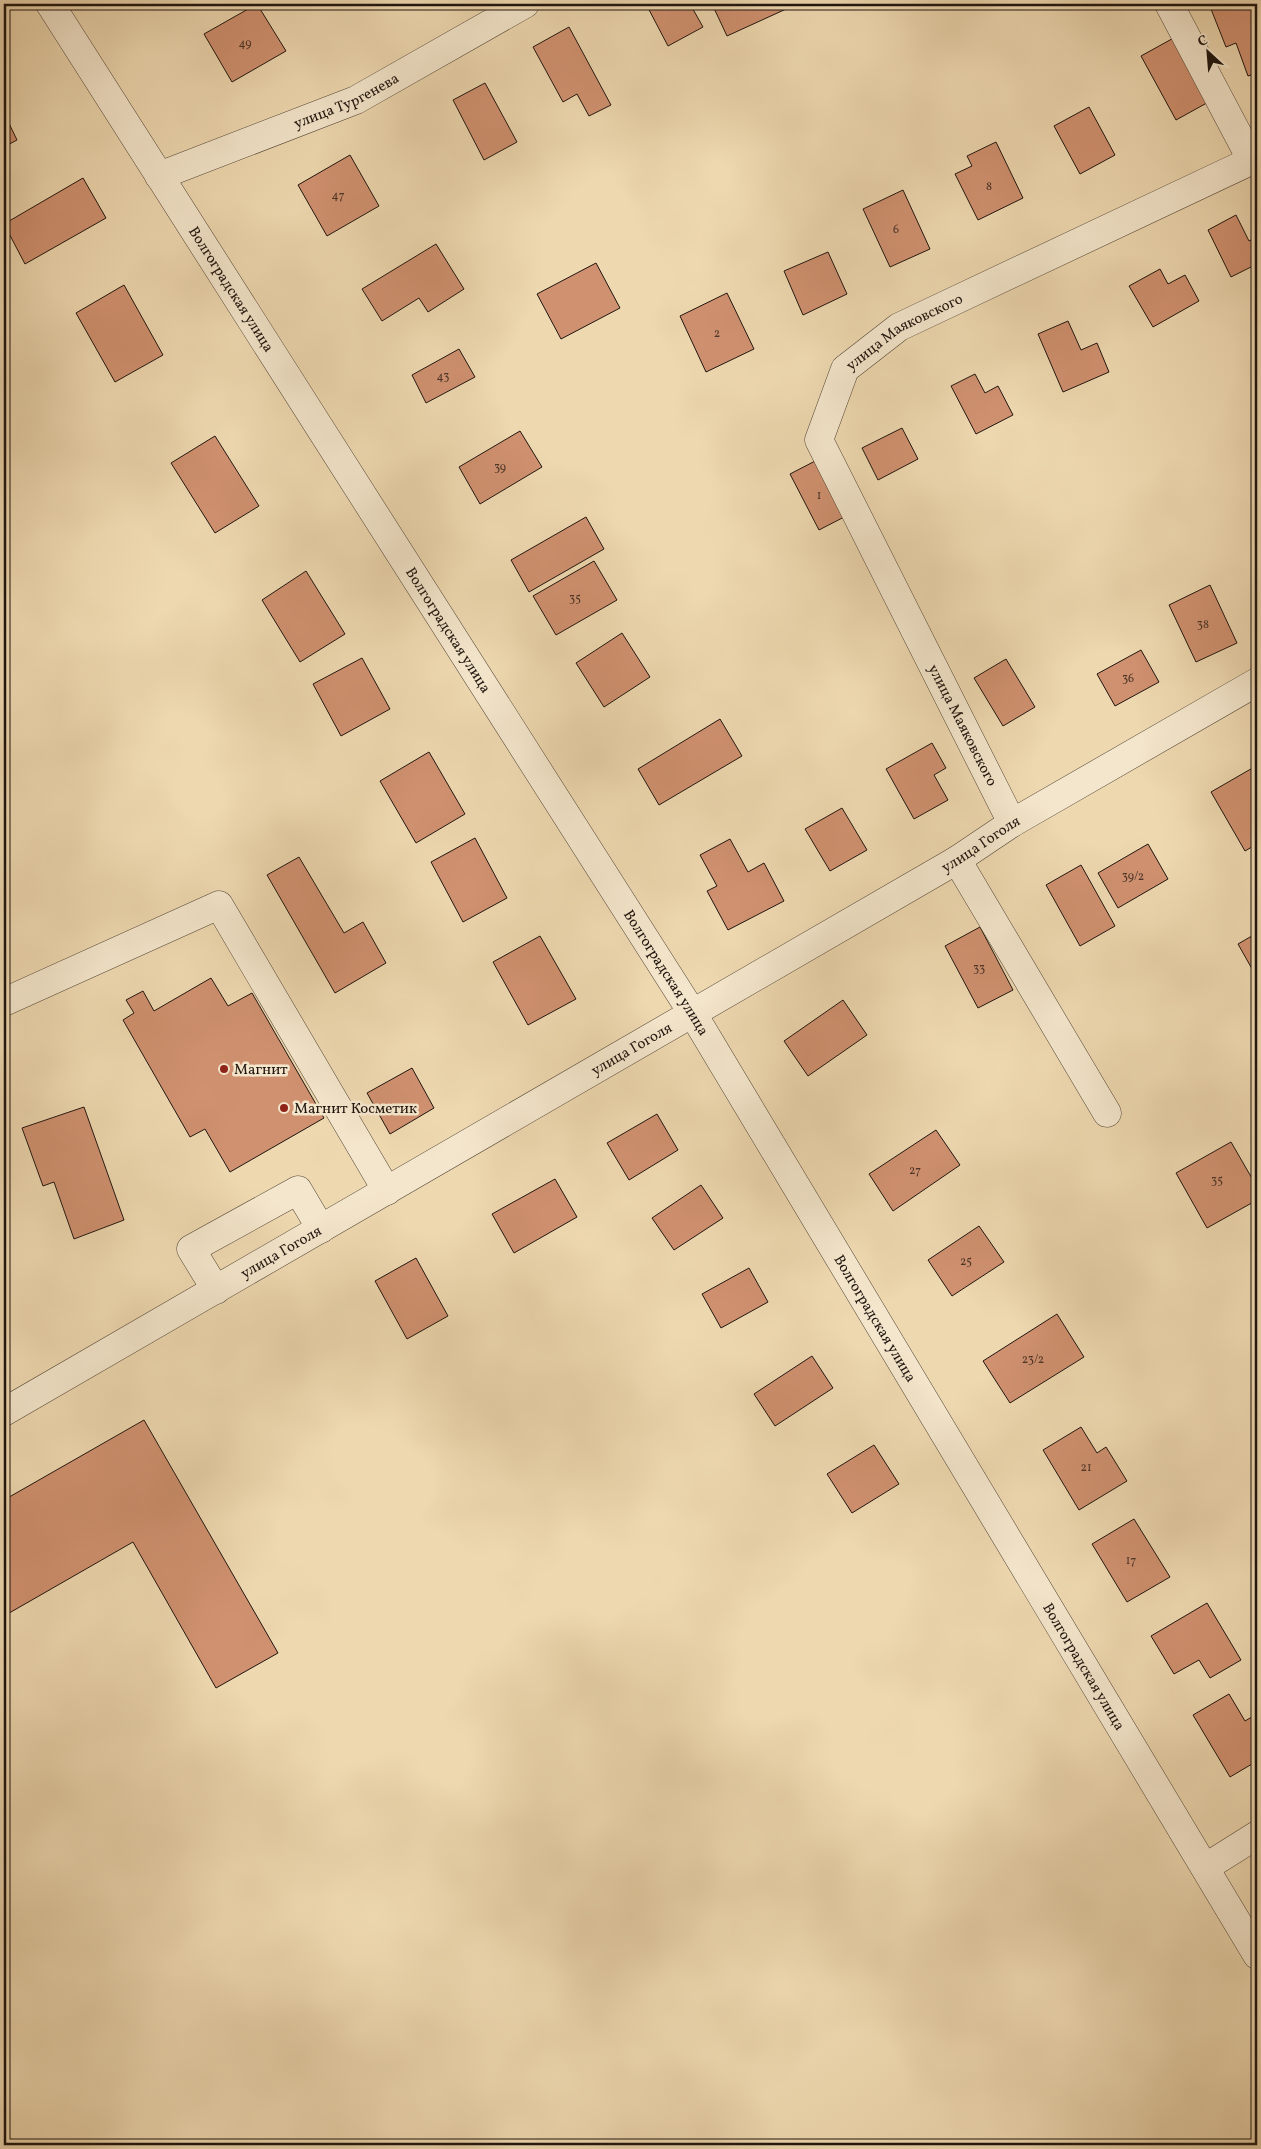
<svg xmlns="http://www.w3.org/2000/svg" width="1261" height="2149" font-family="Vollkorn,serif">
  <style>
    .building { fill: #d09170; stroke: #1f150f }
    .lines { fill: none; stroke-linecap: round; stroke-linejoin: round }
    .minor-casing { stroke: #534637; stroke-width: 29 }
    .minor { stroke: #f4e6cc; stroke-width: 28 }
    .poi-dot { fill: #8f2418; stroke: #f4e6cc; stroke-width: 2 }
    .labels { text-anchor: middle; stroke-width: 5; stroke-linejoin: round; paint-order: stroke }
    .number-label { font-size: 12px; fill: #4b3427 }
    .street-label { font-size: 15px; fill: #1f150f; stroke: #f4e6cc }
    .poi-label { font-size: 15px; fill: #1f150f; stroke: #f4e6cc; text-anchor: start }
  </style>
  <rect width="100%" height="100%" fill="#eed8b0"/>
  <filter id="stains"><feTurbulence type="fractalNoise" baseFrequency=".004" numOctaves="4"/><feColorMatrix values="0 0 0 0 .2 0 0 0 0 .09 0 0 0 0 .02 0 0 0 .5 -.17"/></filter>
  <radialGradient id="worn" r=".72"><stop offset=".6" stop-color="#630" stop-opacity="0"/><stop offset="1" stop-color="#630" stop-opacity=".3"/></radialGradient>
  <g class="building">
    <path d="M 257,4 L 286,51 L 232,82 L 204,34 Z"/>
    <path d="M 646,4 L 690,4 L 703,27 L 668,46 Z"/>
    <path d="M 712,4 L 797,4 L 727,36 Z"/>
    <path d="M 1209,4 L 1257,4 L 1257,73 L 1248,76 L 1236,43 L 1226,47 Z"/>
    <path d="M 569,27 L 611,105 L 589,116 L 577,94 L 563,102 L 533,47 Z"/>
    <path d="M 1179,35 L 1214,99 L 1176,120 L 1141,56 Z"/>
    <path d="M 485,83 L 517,142 L 484,160 L 453,100 Z"/>
    <path d="M 1089,107 L 1115,155 L 1080,174 L 1054,126 Z"/>
    <path d="M 4,113 L 17,140 L 4,147 Z"/>
    <path d="M 996,142 L 1023,198 L 978,220 L 955,174 L 972,166 L 967,156 Z"/>
    <path d="M 350,155 L 379,206 L 327,236 L 298,185 Z"/>
    <path d="M 83,178 L 106,218 L 25,264 L 4,224 Z"/>
    <path d="M 903,190 L 930,249 L 890,267 L 863,209 Z"/>
    <path d="M 1236,215 L 1249,241 L 1257,237 L 1257,264 L 1231,277 L 1208,230 Z"/>
    <path d="M 436,244 L 464,289 L 428,312 L 419,298 L 382,321 L 362,289 Z"/>
    <path d="M 828,252 L 847,294 L 803,315 L 784,271 Z"/>
    <path d="M 596,263 L 620,308 L 561,339 L 537,294 Z"/>
    <path d="M 1160,269 L 1168,284 L 1185,275 L 1199,301 L 1153,327 L 1129,286 Z"/>
    <path d="M 124,285 L 163,355 L 115,382 L 76,313 Z"/>
    <path d="M 727,293 L 754,349 L 706,372 L 680,316 Z"/>
    <path d="M 1068,321 L 1081,350 L 1097,343 L 1109,372 L 1063,392 L 1038,334 Z"/>
    <path d="M 459,349 L 475,377 L 426,403 L 412,375 Z"/>
    <path d="M 975,374 L 985,393 L 998,386 L 1013,415 L 976,434 L 951,386 Z"/>
    <path d="M 902,428 L 918,459 L 878,480 L 862,448 Z"/>
    <path d="M 520,431 L 542,467 L 480,504 L 459,467 Z"/>
    <path d="M 215,436 L 259,506 L 215,533 L 171,463 Z"/>
    <path d="M 819,459 L 848,515 L 819,530 L 790,474 Z"/>
    <path d="M 586,517 L 604,549 L 529,592 L 511,560 Z"/>
    <path d="M 594,561 L 617,600 L 556,635 L 533,596 Z"/>
    <path d="M 306,571 L 345,634 L 300,662 L 262,600 Z"/>
    <path d="M 1210,585 L 1237,643 L 1196,662 L 1169,605 Z"/>
    <path d="M 622,633 L 650,677 L 604,707 L 576,663 Z"/>
    <path d="M 1141,650 L 1159,682 L 1115,706 L 1097,674 Z"/>
    <path d="M 362,658 L 390,709 L 341,736 L 313,684 Z"/>
    <path d="M 1006,659 L 1035,707 L 1003,726 L 974,678 Z"/>
    <path d="M 720,719 L 742,756 L 659,805 L 638,769 Z"/>
    <path d="M 932,743 L 946,768 L 934,775 L 948,800 L 914,819 L 886,769 Z"/>
    <path d="M 429,752 L 465,814 L 416,843 L 380,781 Z"/>
    <path d="M 1256,766 L 1257,844 L 1245,851 L 1211,792 Z"/>
    <path d="M 842,808 L 867,850 L 830,871 L 805,829 Z"/>
    <path d="M 475,838 L 507,898 L 463,922 L 431,862 Z"/>
    <path d="M 730,839 L 748,872 L 764,863 L 784,901 L 728,930 L 707,891 L 717,886 L 700,855 Z"/>
    <path d="M 1148,844 L 1168,879 L 1118,908 L 1098,873 Z"/>
    <path d="M 299,857 L 344,933 L 363,922 L 386,963 L 335,993 L 267,875 Z"/>
    <path d="M 1081,865 L 1115,926 L 1080,946 L 1046,885 Z"/>
    <path d="M 980,927 L 1013,990 L 978,1008 L 945,946 Z"/>
    <path d="M 1257,933 L 1257,976 L 1256,976 L 1238,944 Z"/>
    <path d="M 540,936 L 576,999 L 528,1025 L 493,962 Z"/>
    <path d="M 211,978 L 228,1006 L 252,993 L 324,1118 L 230,1172 L 205,1129 L 190,1137 L 123,1020 L 134,1013 L 126,1000 L 143,991 L 154,1011 Z"/>
    <path d="M 843,1000 L 867,1035 L 808,1076 L 784,1041 Z"/>
    <path d="M 412,1068 L 434,1108 L 390,1134 L 367,1093 Z"/>
    <path d="M 84,1107 L 124,1220 L 74,1239 L 54,1182 L 43,1186 L 22,1128 Z"/>
    <path d="M 657,1114 L 678,1150 L 629,1180 L 607,1143 Z"/>
    <path d="M 936,1130 L 960,1165 L 893,1211 L 869,1174 Z"/>
    <path d="M 1231,1142 L 1257,1187 L 1257,1200 L 1207,1228 L 1176,1173 Z"/>
    <path d="M 555,1179 L 577,1217 L 514,1253 L 492,1214 Z"/>
    <path d="M 701,1185 L 723,1218 L 674,1250 L 652,1218 Z"/>
    <path d="M 979,1226 L 1004,1262 L 952,1296 L 928,1260 Z"/>
    <path d="M 416,1258 L 448,1316 L 407,1339 L 375,1281 Z"/>
    <path d="M 749,1268 L 768,1302 L 721,1328 L 702,1294 Z"/>
    <path d="M 1057,1314 L 1084,1357 L 1010,1403 L 983,1361 Z"/>
    <path d="M 812,1356 L 833,1388 L 775,1426 L 754,1394 Z"/>
    <path d="M 144,1420 L 278,1653 L 216,1688 L 133,1542 L 4,1616 L 4,1500 Z"/>
    <path d="M 1081,1427 L 1097,1453 L 1106,1447 L 1127,1481 L 1079,1510 L 1043,1450 Z"/>
    <path d="M 874,1445 L 899,1484 L 852,1513 L 827,1474 Z"/>
    <path d="M 1134,1519 L 1170,1577 L 1127,1602 L 1092,1544 Z"/>
    <path d="M 1207,1603 L 1241,1660 L 1210,1678 L 1199,1660 L 1174,1674 L 1151,1636 Z"/>
    <path d="M 1229,1694 L 1245,1721 L 1257,1714 L 1257,1761 L 1230,1777 L 1193,1715 Z"/>
  </g>
  <g class="lines">
    <g class="minor-casing">
      <g id="minor">
        <path id="s1" d="M 50,4 L 693,1014 L 1257,1955"/>
        <path d="M 1169,4 L 1252,161"/>
        <path id="s2" d="M 159,176 L 356,100 L 525,4"/>
        <path id="s3" d="M 1012,823 L 819,440 L 845,369 L 899,327 L 1257,158"/>
        <path d="M 957,860 L 1107,1113"/>
        <path d="M 4,1002 L 219,905 L 387,1191"/>
        <path d="M 216,1290 L 191,1249 L 298,1190 L 321,1229"/>
        <path id="s4" d="M 4,1412 L 957,860 L 1012,823 L 1257,682"/>
        <path d="M 1206,1867 L 1257,1835"/>
      </g>
    </g>
    <use href="#minor" class="minor"/>
  </g>
  <g class="poi-dot">
    <circle cx="224" cy="1069" r="5"/>
    <circle cx="284" cy="1108" r="5"/>
  </g>
  <g class="labels">
    <g class="number-label">
      <text x="245" y="47">49</text>
      <text x="989" y="190">8</text>
      <text x="338" y="199">47</text>
      <text x="896" y="233">6</text>
      <text x="717" y="337">2</text>
      <text x="443" y="380">43</text>
      <text x="500" y="471">39</text>
      <text x="819" y="499">1</text>
      <text x="575" y="602">35</text>
      <text x="1203" y="628">38</text>
      <text x="1128" y="682">36</text>
      <text x="1133" y="880">39/2</text>
      <text x="979" y="972">33</text>
      <text x="915" y="1174">27</text>
      <text x="1217" y="1184">35</text>
      <text x="966" y="1265">25</text>
      <text x="1033" y="1363">23/2</text>
      <text x="1086" y="1471">21</text>
      <text x="1131" y="1564">17</text>
    </g>
    <g class="street-label">
      <text dy="5" stroke="none"><textPath href="#s2" startOffset="202">улица Тургенева</textPath></text>
      <text dy="5" stroke="none"><textPath href="#s1" startOffset="338">Волгоградская улица</textPath></text>
      <text dy="5" stroke="none"><textPath href="#s3" startOffset="575">улица Маяковского</textPath></text>
      <text dy="5" stroke="none"><textPath href="#s1" startOffset="742">Волгоградская улица</textPath></text>
      <text transform="translate(963 725) rotate(63)" y="5">улица Маяковского</text>
      <text dy="5" stroke="none"><textPath href="#s4" startOffset="1130">улица Гоголя</textPath></text>
      <text dy="5" stroke="none"><textPath href="#s1" startOffset="1148">Волгоградская улица</textPath></text>
      <text dy="5" stroke="none"><textPath href="#s4" startOffset="725">улица Гоголя</textPath></text>
      <text dy="5" stroke="none"><textPath href="#s4" startOffset="320">улица Гоголя</textPath></text>
      <text dy="5" stroke="none"><textPath href="#s1" startOffset="1552">Волгоградская улица</textPath></text>
      <text dy="5" stroke="none"><textPath href="#s1" startOffset="1958">Волгоградская улица</textPath></text>
    </g>
    <g class="poi-label">
      <text x="234" y="1074">Магнит</text>
      <text x="294" y="1113">Магнит Косметик</text>
    </g>
  </g>
  <rect width="1261" height="2149" fill="none" stroke="#eed8b0" stroke-width="20"/>
  <rect x="5" y="5" width="1251" height="2139" fill="none" stroke="#1f150f" stroke-width="2.5"/>
  <rect x="10" y="10" width="1241" height="2129" fill="none" stroke="#1f150f"/>
  <g transform="translate(1208 52) rotate(334)" stroke="#f4e6cc" stroke-width="4" paint-order="stroke">
  <path d="M0-4L9 19L0 12L-9 19Z" fill="#1f150f"/>
  <text y="-8" font-size="14" font-weight="bold" text-anchor="middle" fill="#1f150f">С</text>
  </g>
  <rect width="100%" height="100%" filter="url(#stains)"/>
  <rect width="100%" height="100%" fill="url(#worn)"/>
</svg>
